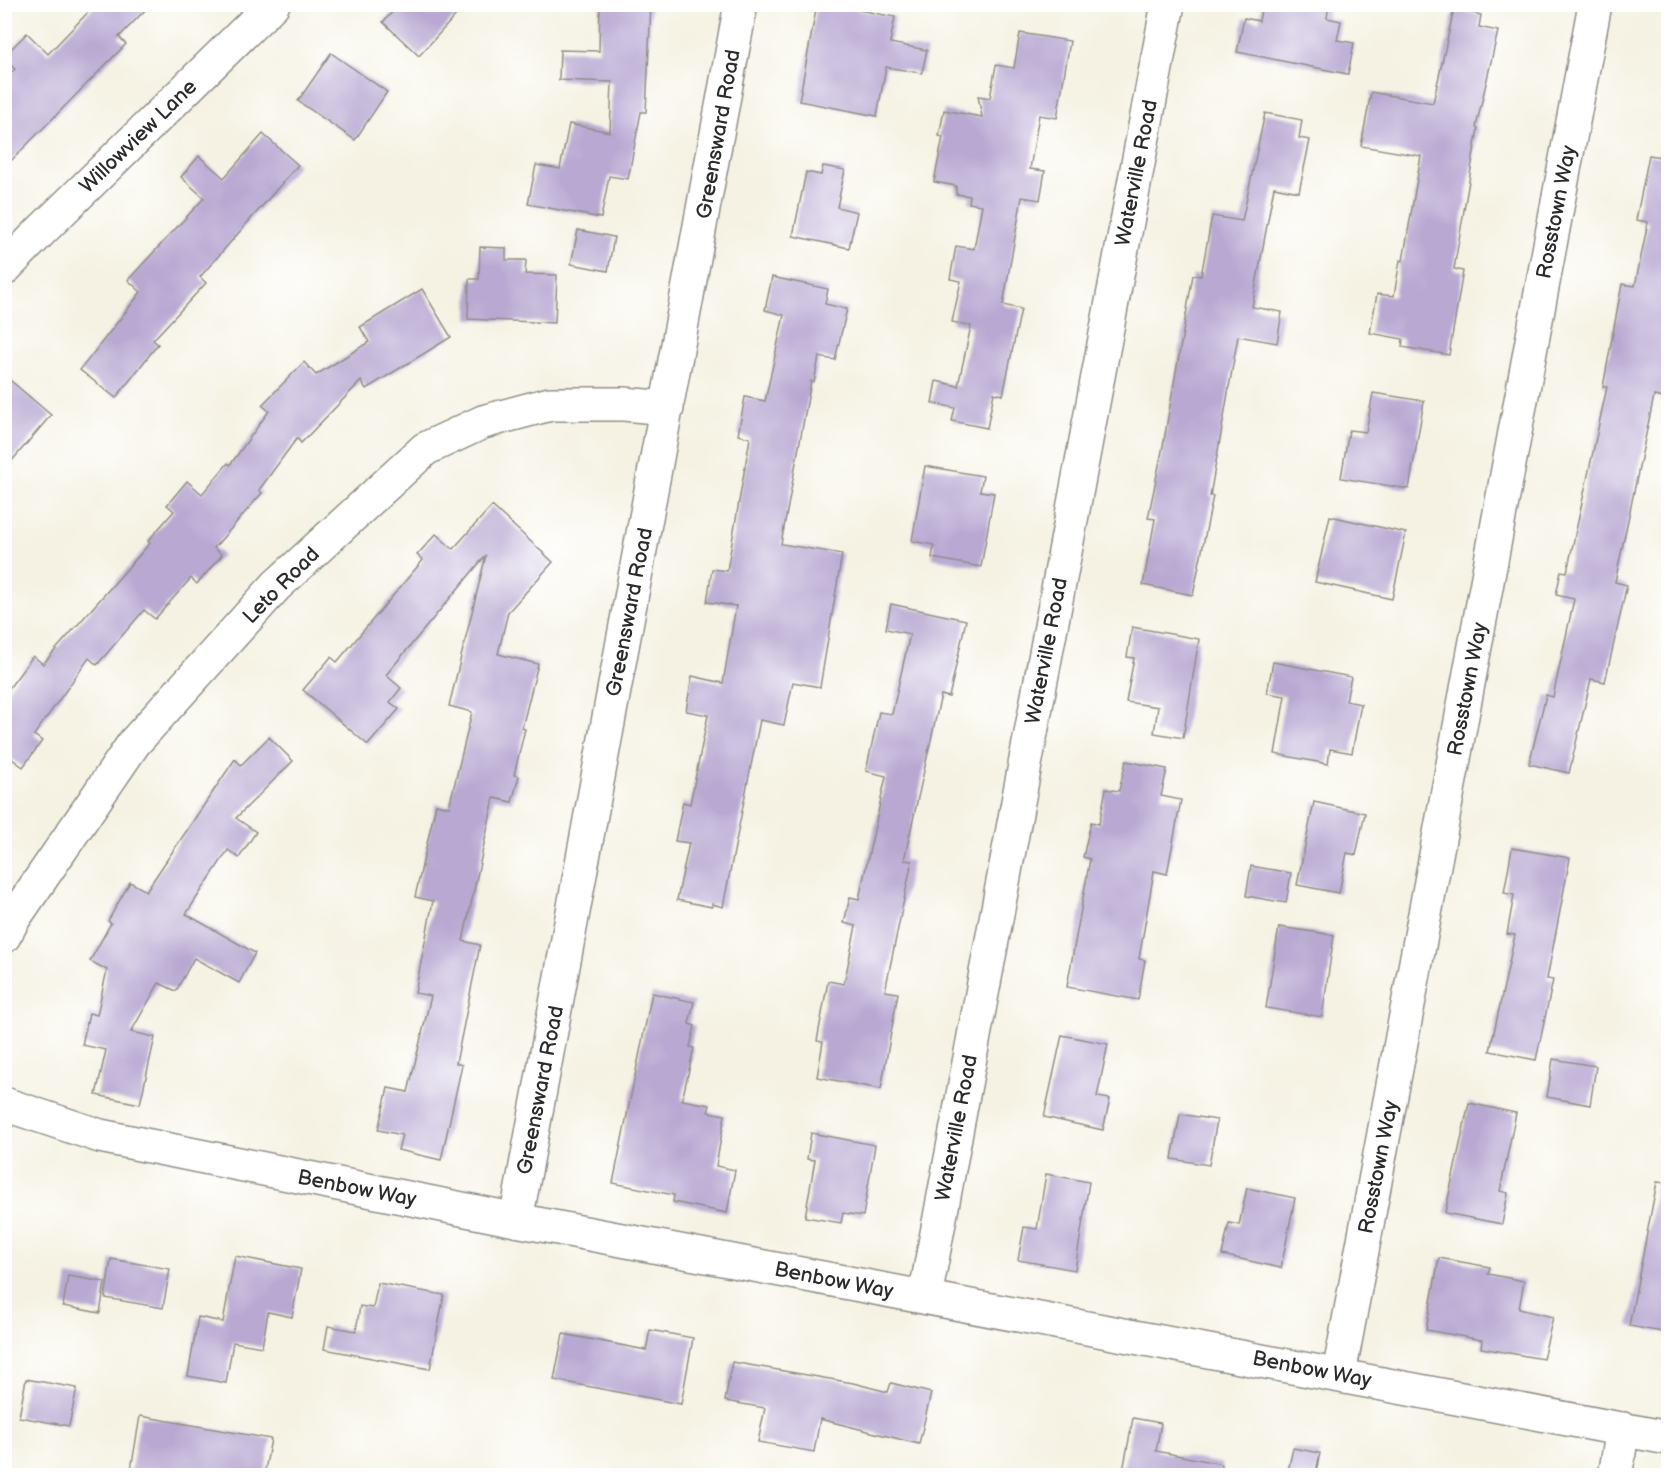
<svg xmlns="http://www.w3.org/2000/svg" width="1673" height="1480" font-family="'Balsamiq Sans',sans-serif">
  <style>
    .building { fill: #b8a8d2 }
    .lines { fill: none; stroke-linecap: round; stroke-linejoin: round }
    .minor-casing { stroke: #908e87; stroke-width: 36 }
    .minor { stroke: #fff; stroke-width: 33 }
    .labels { text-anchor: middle; stroke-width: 6; stroke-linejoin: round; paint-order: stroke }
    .street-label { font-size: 21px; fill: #2b2b2b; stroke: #fff }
  </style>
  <rect width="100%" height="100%" fill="#fff"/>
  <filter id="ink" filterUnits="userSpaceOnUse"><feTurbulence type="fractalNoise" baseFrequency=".0167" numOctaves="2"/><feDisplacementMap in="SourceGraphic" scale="12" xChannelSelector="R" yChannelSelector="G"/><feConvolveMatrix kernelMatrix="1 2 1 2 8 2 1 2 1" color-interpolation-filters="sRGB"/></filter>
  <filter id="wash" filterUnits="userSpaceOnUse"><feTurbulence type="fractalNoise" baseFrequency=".008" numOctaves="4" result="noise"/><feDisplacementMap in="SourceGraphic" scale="24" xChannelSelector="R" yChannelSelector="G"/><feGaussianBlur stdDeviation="1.35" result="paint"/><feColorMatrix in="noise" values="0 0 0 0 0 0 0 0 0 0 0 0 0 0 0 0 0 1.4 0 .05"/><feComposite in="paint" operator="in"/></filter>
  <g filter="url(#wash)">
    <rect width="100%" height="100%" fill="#f5f2e3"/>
    <g id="blocks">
      <g class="building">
        <path d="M 96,4 L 151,4 L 119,37 L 126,44 L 4,168 L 4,79 L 15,69 L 4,59 L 4,56 L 27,33 L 48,54 Z"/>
        <path d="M 400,4 L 466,4 L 419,56 L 383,22 Z"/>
        <path d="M 600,4 L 651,4 L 646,112 L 641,112 L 628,179 L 609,176 L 601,218 L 528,204 L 536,165 L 560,169 L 569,124 L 610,132 L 612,82 L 559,80 L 560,50 L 599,51 Z"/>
        <path d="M 817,4 L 827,4 L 895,17 L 890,43 L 927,50 L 922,73 L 886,67 L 877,116 L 799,101 Z"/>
        <path d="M 1262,4 L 1329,4 L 1327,18 L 1341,21 L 1337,40 L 1354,43 L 1348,74 L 1237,52 L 1244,18 L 1259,21 Z"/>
        <path d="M 1454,9 L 1481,15 L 1479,27 L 1498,31 L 1476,127 L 1478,128 L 1454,269 L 1463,271 L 1449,355 L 1402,347 L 1403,339 L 1370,333 L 1377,294 L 1394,296 L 1400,260 L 1403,261 L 1421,156 L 1361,146 L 1371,92 L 1433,103 Z"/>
        <path d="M 1020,33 L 1070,41 L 1057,118 L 1039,115 L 1030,169 L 1045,171 L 1040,200 L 1022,197 L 1003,305 L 1021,309 L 1003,395 L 994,393 L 987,428 L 952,421 L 955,408 L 932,403 L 936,381 L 958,386 L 971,326 L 952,322 L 961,281 L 950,279 L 956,246 L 974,249 L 982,205 L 969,203 L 970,196 L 956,194 L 956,186 L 934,182 L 943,137 L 939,136 L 944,110 L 982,117 L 978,96 L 990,98 L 996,65 L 1014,68 Z"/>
        <path d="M 331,53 L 387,92 L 355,140 L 298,101 Z"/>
        <path d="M 1265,113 L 1302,120 L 1299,138 L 1310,140 L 1299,192 L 1274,187 L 1252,307 L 1282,312 L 1277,343 L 1238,336 L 1210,496 L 1213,496 L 1193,595 L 1143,585 L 1155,519 L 1148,518 L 1163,446 L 1193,275 L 1201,276 L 1212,216 L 1242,221 Z"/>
        <path d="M 263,134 L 298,165 L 200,277 L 206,283 L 153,340 L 158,344 L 116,398 L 80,370 L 141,292 L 128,280 L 204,198 L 181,177 L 199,156 L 224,178 Z"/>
        <path d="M 1649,155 L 1668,158 L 1668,399 L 1654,396 L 1615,582 L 1627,585 L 1605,682 L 1591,679 L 1569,773 L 1529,764 L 1546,695 L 1553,697 L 1574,599 L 1556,595 L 1561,571 L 1567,572 L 1607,387 L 1603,387 L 1622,284 L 1635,286 L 1648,222 L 1636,220 Z"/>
        <path d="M 823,166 L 845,170 L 837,207 L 857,212 L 849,248 L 793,236 L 806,172 L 821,175 Z"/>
        <path d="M 578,230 L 614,237 L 608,271 L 571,264 Z"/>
        <path d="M 480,247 L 506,248 L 506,260 L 526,260 L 525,274 L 557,275 L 555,323 L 468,319 L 469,279 L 479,279 Z"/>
        <path d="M 772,277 L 828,289 L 825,304 L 847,309 L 835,360 L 819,357 L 814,382 L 811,381 L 781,544 L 842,554 L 820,687 L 793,682 L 784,725 L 760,720 L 723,907 L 712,904 L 712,907 L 677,900 L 689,843 L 675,841 L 683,802 L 690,804 L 708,715 L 686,711 L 692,676 L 723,683 L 736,606 L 707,602 L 712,569 L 727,571 L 750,438 L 738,435 L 745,397 L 765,401 L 784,315 L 765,310 Z"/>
        <path d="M 422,289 L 451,337 L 366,389 L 361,381 L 301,443 L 297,438 L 259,490 L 262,493 L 214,548 L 222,555 L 197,584 L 191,578 L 155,619 L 144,610 L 97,665 L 89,658 L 34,735 L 42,741 L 23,767 L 4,753 L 4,695 L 33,656 L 43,664 L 150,543 L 148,541 L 174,511 L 167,505 L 187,481 L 202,494 L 228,463 L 230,465 L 269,411 L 262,405 L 304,362 L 316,375 L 369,342 L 360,327 Z"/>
        <path d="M 4,375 L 51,415 L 4,470 Z"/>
        <path d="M 1373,393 L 1424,401 L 1409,489 L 1341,478 L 1349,430 L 1366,432 Z"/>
        <path d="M 925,466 L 983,476 L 980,491 L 994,493 L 981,567 L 932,558 L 934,545 L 912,541 Z"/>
        <path d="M 492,506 L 553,562 L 508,612 L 498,654 L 538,664 L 522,728 L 525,729 L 514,775 L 519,776 L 512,802 L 494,798 L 463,941 L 480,945 L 456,1063 L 462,1065 L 441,1160 L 398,1150 L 402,1135 L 378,1130 L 388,1088 L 408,1092 L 431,996 L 415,993 L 433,901 L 415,897 L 436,804 L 449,807 L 472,712 L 449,706 L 486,555 L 386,675 L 401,688 L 390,702 L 399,709 L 368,745 L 303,690 L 331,657 L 337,662 L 423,560 L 417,555 L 436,534 L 453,549 Z"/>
        <path d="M 1330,516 L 1406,533 L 1392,599 L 1315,582 Z"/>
        <path d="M 891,604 L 966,620 L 949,697 L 941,695 L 904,860 L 912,861 L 885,991 L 898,993 L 881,1089 L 817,1077 L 823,1042 L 817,1041 L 828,981 L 844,984 L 856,926 L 844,923 L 850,897 L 859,899 L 886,776 L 866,771 L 879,712 L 892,714 L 910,634 L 886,629 Z"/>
        <path d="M 1132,627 L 1199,639 L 1183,738 L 1154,733 L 1158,707 L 1126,702 L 1134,658 L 1127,657 Z"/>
        <path d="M 1273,662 L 1351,677 L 1346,701 L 1361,704 L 1352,753 L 1330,749 L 1328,764 L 1275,754 L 1285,696 L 1267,693 Z"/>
        <path d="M 269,737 L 293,761 L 236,818 L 256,832 L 239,858 L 228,850 L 186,914 L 255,953 L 239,983 L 194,958 L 176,991 L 159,983 L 131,1032 L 155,1037 L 140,1104 L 96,1095 L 106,1050 L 82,1045 L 89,1013 L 97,1015 L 107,970 L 90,961 L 111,923 L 108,921 L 130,882 L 146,891 L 235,759 L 241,765 Z"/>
        <path d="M 1126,761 L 1167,769 L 1161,796 L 1181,800 L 1167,874 L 1154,871 L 1139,959 L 1145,960 L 1138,1000 L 1067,987 L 1090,859 L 1083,857 L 1091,822 L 1099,824 L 1106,789 L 1119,791 Z"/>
        <path d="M 1314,802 L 1365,813 L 1356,855 L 1347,853 L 1339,893 L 1297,885 Z"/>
        <path d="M 1512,848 L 1570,858 L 1547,979 L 1553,980 L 1536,1060 L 1490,1051 L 1515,935 L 1507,934 L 1514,895 L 1504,893 Z"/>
        <path d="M 1251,866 L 1291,873 L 1286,903 L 1246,896 Z"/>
        <path d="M 1279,927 L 1334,935 L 1322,1017 L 1266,1008 Z"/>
        <path d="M 652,993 L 694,1002 L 689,1024 L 695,1026 L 690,1047 L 694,1048 L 682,1100 L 710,1105 L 708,1112 L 725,1115 L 716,1166 L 735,1170 L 727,1213 L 673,1202 L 674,1195 L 613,1183 Z"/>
        <path d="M 1062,1035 L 1108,1044 L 1097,1097 L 1110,1099 L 1103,1130 L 1044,1117 Z"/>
        <path d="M 1553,1059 L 1596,1066 L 1590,1105 L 1547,1097 Z"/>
        <path d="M 1469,1103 L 1516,1113 L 1500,1191 L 1508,1193 L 1502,1224 L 1445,1213 Z"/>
        <path d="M 1180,1114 L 1217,1120 L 1209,1165 L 1172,1159 Z"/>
        <path d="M 811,1133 L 875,1145 L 863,1216 L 843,1213 L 841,1223 L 805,1217 L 815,1160 L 807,1159 Z"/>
        <path d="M 1046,1174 L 1089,1182 L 1075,1270 L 1018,1260 L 1024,1227 L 1037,1229 Z"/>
        <path d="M 1657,1182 L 1668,1183 L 1668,1333 L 1629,1326 Z"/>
        <path d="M 1247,1188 L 1295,1198 L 1281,1268 L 1222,1255 L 1229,1223 L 1239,1225 Z"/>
        <path d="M 235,1256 L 301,1269 L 292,1317 L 268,1312 L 262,1347 L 233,1342 L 226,1383 L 188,1376 L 198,1317 L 223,1322 Z"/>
        <path d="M 1439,1258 L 1490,1267 L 1488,1274 L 1524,1281 L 1519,1309 L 1553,1317 L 1543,1359 L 1481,1348 L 1482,1340 L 1426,1330 Z"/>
        <path d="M 111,1259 L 170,1269 L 163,1308 L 105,1298 Z"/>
        <path d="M 68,1276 L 105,1282 L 100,1313 L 63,1306 Z"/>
        <path d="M 378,1283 L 444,1295 L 430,1369 L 324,1349 L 328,1326 L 356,1331 L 360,1306 L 373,1308 Z"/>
        <path d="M 650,1330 L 693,1338 L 681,1404 L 554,1380 L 563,1334 L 646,1350 Z"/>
        <path d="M 732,1362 L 853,1383 L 888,1392 L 891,1383 L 931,1393 L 919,1444 L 820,1419 L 814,1452 L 758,1442 L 765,1408 L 725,1401 Z"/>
        <path d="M 26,1379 L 77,1388 L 69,1426 L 19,1417 Z"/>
        <path d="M 140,1416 L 271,1439 L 264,1476 L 130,1476 Z"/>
        <path d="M 1133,1418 L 1161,1423 L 1156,1451 L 1222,1464 L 1221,1476 L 1122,1476 Z"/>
        <path d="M 1293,1448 L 1320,1453 L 1315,1476 L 1287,1476 Z"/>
      </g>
    </g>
  </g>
  <g filter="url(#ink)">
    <use href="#blocks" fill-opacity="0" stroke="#908e87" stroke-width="1.5"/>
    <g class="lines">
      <g class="minor-casing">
        <g id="minor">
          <path d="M 4,269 L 41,231 L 273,4"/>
          <path d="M 4,936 L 14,918 L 134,743 L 276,586 L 425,449 L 483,422 L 550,404 L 624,404 L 667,408"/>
          <path d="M 4,1104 L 100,1136 L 516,1220 L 1668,1438"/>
          <path d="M 516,1220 L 741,4"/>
          <path d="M 925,1297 L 1168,4"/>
          <path d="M 1339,1374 L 1595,4"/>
          <path d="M 1615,1476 L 1623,1429"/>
        </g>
      </g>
      <use href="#minor" class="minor"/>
    </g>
  </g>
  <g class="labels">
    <g class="street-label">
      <text transform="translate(718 134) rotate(-80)" y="7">Greensward Road</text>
      <text transform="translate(138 136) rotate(-44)" y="7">Willowview Lane</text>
      <text transform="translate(1136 173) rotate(-79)" y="7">Waterville Road</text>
      <text transform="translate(1556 212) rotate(-79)" y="7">Rosstown Way</text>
      <text transform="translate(281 585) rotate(-45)" y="7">Leto Road</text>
      <text transform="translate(629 612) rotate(-79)" y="7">Greensward Road</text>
      <text transform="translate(1046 651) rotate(-79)" y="7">Waterville Road</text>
      <text transform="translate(1467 689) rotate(-79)" y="7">Rosstown Way</text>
      <text transform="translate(540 1090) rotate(-79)" y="7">Greensward Road</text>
      <text transform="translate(956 1128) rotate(-79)" y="7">Waterville Road</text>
      <text transform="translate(1378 1167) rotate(-79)" y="7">Rosstown Way</text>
      <text transform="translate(357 1188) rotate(11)" y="7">Benbow Way</text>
      <text transform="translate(834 1280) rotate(11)" y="7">Benbow Way</text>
      <text transform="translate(1312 1369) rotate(11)" y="7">Benbow Way</text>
    </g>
  </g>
  <rect width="1673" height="1480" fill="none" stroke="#fff" stroke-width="24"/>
</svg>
